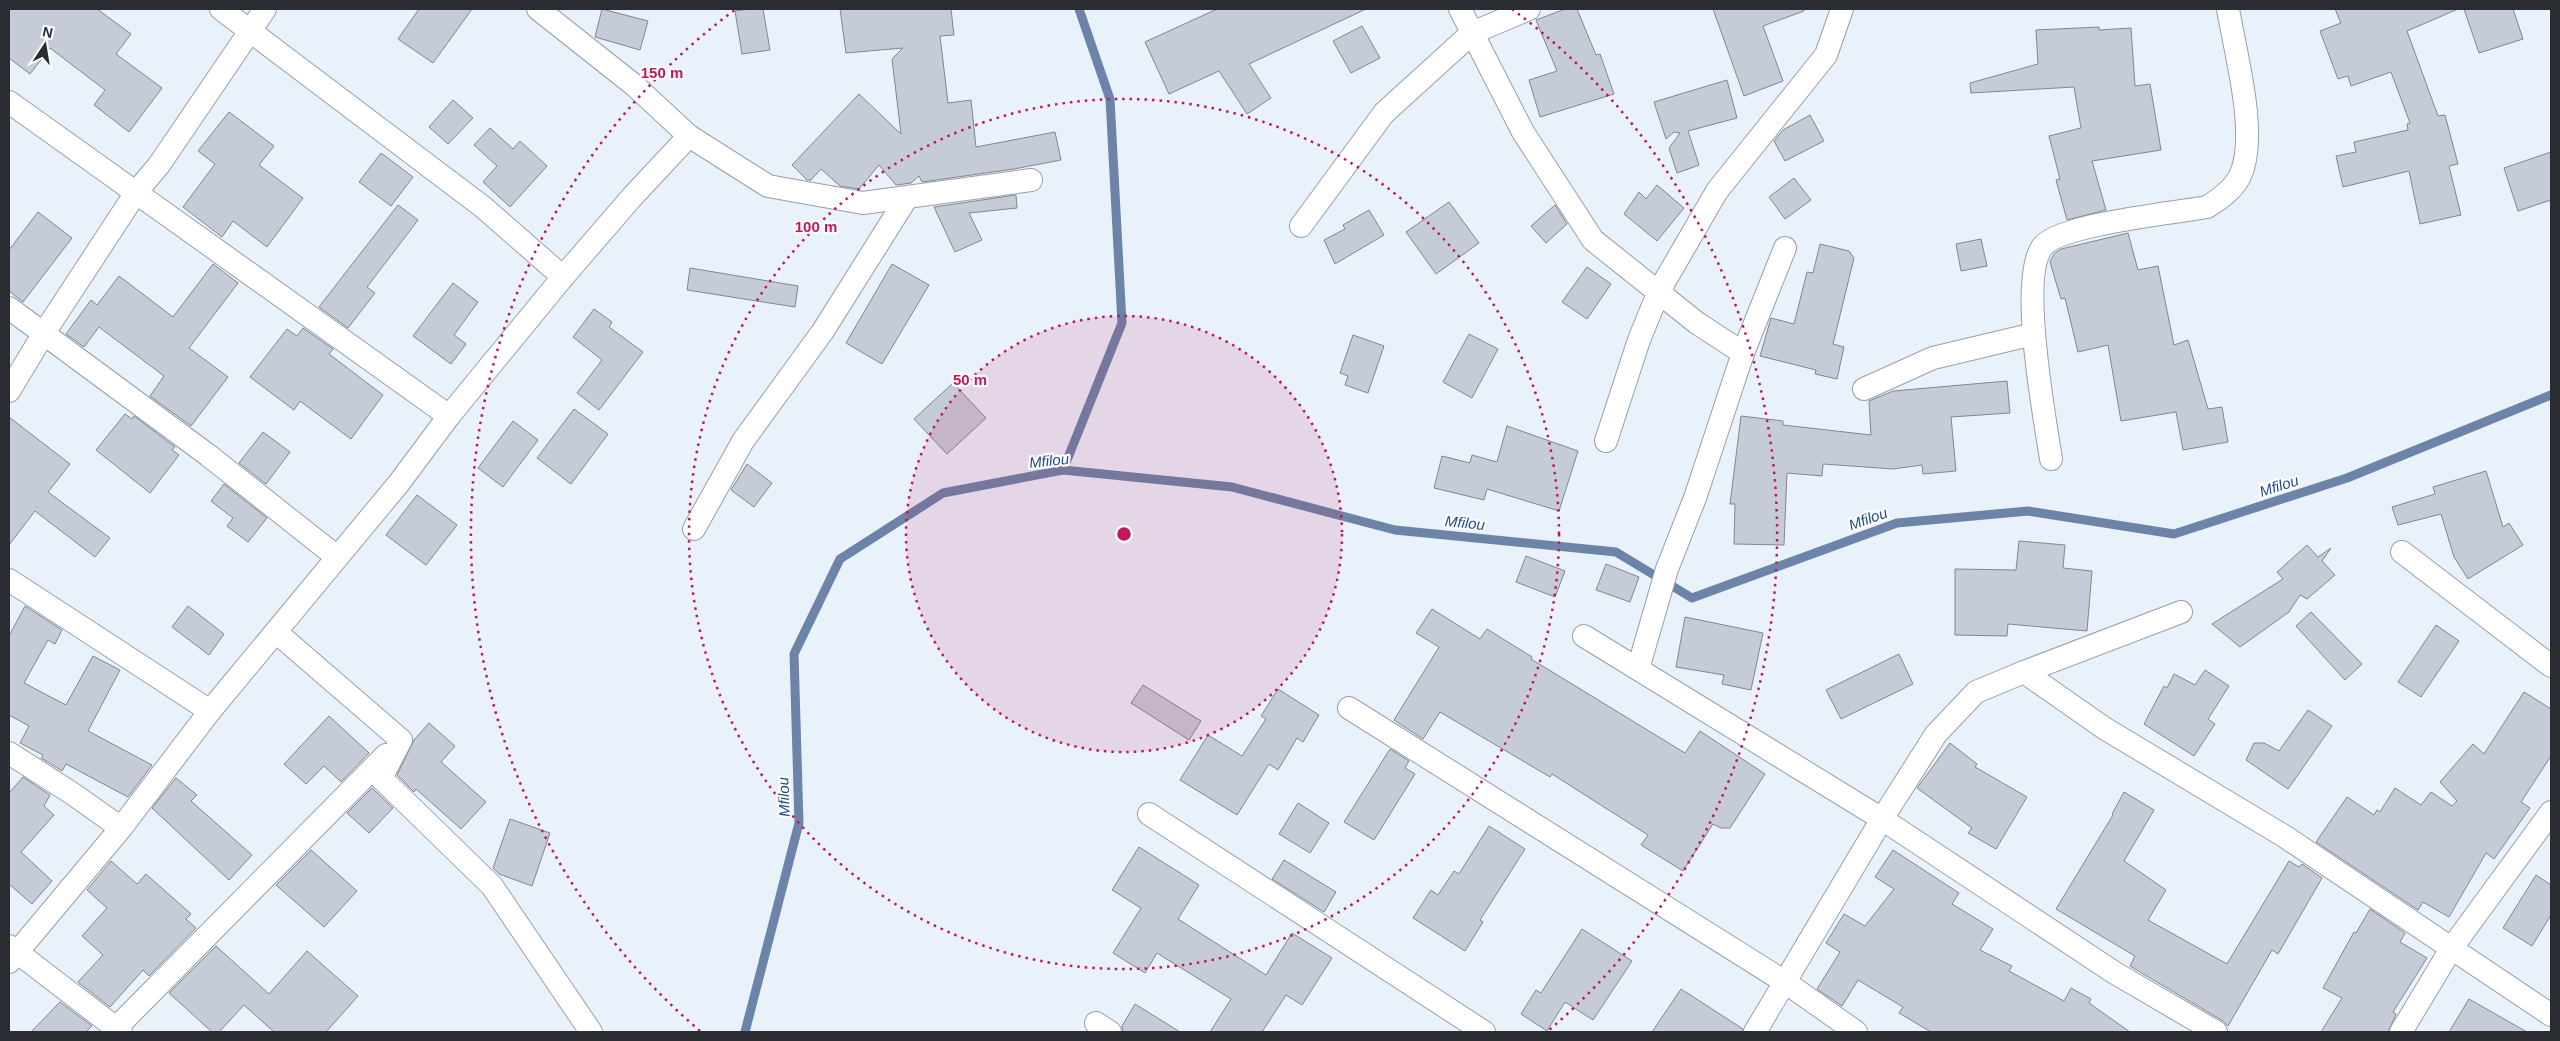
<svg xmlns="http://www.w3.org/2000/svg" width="2560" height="1041" font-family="Arial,sans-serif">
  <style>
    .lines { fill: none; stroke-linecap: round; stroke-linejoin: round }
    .stream { stroke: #6c84a7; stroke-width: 9 }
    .building { fill: #c5ccd7; stroke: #808790 }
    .street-casing { stroke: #999fa9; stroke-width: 24 }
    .street { stroke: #fff; stroke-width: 22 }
    .ring { fill: none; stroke: #c2185b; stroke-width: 2.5; stroke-dasharray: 2.5 5 }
    .labels { text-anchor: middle; stroke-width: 4.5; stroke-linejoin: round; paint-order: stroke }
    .water-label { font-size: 15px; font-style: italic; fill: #254e8a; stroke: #fdfdfd }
    .centre { fill: #c2185b; stroke: #fdfdfd; stroke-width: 2.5 }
    .ring-label { font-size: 15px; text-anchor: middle; font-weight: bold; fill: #c2185b; stroke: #fdfdfd; stroke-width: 4.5; stroke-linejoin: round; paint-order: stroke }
  </style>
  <rect width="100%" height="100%" fill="#e9f1fb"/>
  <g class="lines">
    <g class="stream">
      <path d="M 1063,470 L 1122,323 L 1110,99 L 1079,9"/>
      <path d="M 745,1032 L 799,823 L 794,654 L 840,559 L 943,493 L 1063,470 L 1232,487 L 1395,530 L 1616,552 L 1692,598 L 1897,523 L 2028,511 L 2174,534 L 2347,478 L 2551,395"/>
    </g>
  </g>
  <g class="building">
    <path d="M 9,9 L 97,9 L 131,34 L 116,54 L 162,88 L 129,132 L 94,105 L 105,90 L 50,48 L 30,74 L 9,58 Z"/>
    <path d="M 419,9 L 472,9 L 433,63 L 398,39 Z"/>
    <path d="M 602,9 L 648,21 L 640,50 L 595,37 Z"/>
    <path d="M 749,9 L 763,9 L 770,50 L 742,54 L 735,11 Z"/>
    <path d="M 840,9 L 951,9 L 954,35 L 940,36 L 948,103 L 971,100 L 976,147 L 1055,132 L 1061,160 L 1014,169 L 922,182 L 919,176 L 911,183 L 896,185 L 879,165 L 859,189 L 840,186 L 821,169 L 811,180 L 807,180 L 792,165 L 859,94 L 901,134 L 892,59 L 903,48 L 846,53 Z"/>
    <path d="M 1217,9 L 1366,9 L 1249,64 L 1271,98 L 1247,114 L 1219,71 L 1169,94 L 1145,42 Z"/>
    <path d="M 1565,9 L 1577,9 L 1596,55 L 1600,54 L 1614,94 L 1540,117 L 1529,80 L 1557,71 L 1536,20 Z"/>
    <path d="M 1713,9 L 1803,9 L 1804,11 L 1763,26 L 1783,81 L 1744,96 Z"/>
    <path d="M 2335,9 L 2458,9 L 2407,31 L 2438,116 L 2445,115 L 2458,164 L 2449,166 L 2461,215 L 2420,224 L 2409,171 L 2343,187 L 2336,156 L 2356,152 L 2354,142 L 2408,130 L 2407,124 L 2410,123 L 2391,72 L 2351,86 L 2348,76 L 2338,79 L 2320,31 L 2341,23 Z"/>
    <path d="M 2464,9 L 2513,9 L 2523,39 L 2479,53 Z"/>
    <path d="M 1362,26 L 1380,58 L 1351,73 L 1333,41 Z"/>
    <path d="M 2099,27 L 2099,30 L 2131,28 L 2135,86 L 2150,84 L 2161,150 L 2092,161 L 2106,210 L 2067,220 L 2056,180 L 2060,179 L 2049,136 L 2081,128 L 2074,87 L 1971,93 L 1970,83 L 2038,64 L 2036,30 Z"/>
    <path d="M 1727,80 L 1737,118 L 1688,131 L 1699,165 L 1677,173 L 1669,148 L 1680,133 L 1674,132 L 1666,139 L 1654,102 Z"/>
    <path d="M 453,100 L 473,118 L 448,144 L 429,127 Z"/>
    <path d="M 229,112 L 274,146 L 259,165 L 303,198 L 267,247 L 233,221 L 222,237 L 183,207 L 215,164 L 198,151 Z"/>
    <path d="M 1810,115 L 1824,141 L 1785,161 L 1774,141 L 1783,130 Z"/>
    <path d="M 490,128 L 513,149 L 520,141 L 547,166 L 510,207 L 483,182 L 497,166 L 474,145 Z"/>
    <path d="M 2551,152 L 2551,200 L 2518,211 L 2504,168 Z"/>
    <path d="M 381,153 L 413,177 L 391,206 L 359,182 Z"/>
    <path d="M 1794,178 L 1811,200 L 1785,219 L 1769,197 Z"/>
    <path d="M 1657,185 L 1684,208 L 1657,241 L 1624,214 L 1639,192 L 1646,199 Z"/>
    <path d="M 1016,195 L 1017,208 L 969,213 L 982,240 L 955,252 L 934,207 Z"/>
    <path d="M 1449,202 L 1479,243 L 1436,274 L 1406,232 Z"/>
    <path d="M 398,205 L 418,220 L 367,287 L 375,293 L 348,328 L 319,307 Z"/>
    <path d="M 1555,205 L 1567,224 L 1546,243 L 1531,226 Z"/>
    <path d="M 1369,210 L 1384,235 L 1335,264 L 1324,240 L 1345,229 L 1343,225 Z"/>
    <path d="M 38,212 L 72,238 L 23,302 L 9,291 L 9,250 Z"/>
    <path d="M 2128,233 L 2138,270 L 2158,266 L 2174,345 L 2188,340 L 2208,409 L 2222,407 L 2228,442 L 2183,450 L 2176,412 L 2121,421 L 2108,345 L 2078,352 L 2065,298 L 2061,299 L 2050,262 L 2054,254 L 2061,249 Z"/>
    <path d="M 1981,239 L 1987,266 L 1961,271 L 1956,244 Z"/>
    <path d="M 1820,244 L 1849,251 L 1854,258 L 1833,344 L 1844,347 L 1837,379 L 1815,374 L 1816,370 L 1760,356 L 1771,318 L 1794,324 L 1807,272 L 1813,273 Z"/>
    <path d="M 213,264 L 238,283 L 189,348 L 228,377 L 191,426 L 150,396 L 164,376 L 99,327 L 84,347 L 66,334 L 91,300 L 97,305 L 119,276 L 173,317 Z"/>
    <path d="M 892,264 L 929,285 L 882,364 L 846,343 Z"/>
    <path d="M 1587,267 L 1611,284 L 1587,319 L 1562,302 Z"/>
    <path d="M 690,268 L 798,286 L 795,307 L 687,290 Z"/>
    <path d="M 453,283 L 478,302 L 454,335 L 466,344 L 451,364 L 413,336 Z"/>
    <path d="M 594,309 L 612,322 L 609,327 L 643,352 L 599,410 L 577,393 L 602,360 L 573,337 Z"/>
    <path d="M 303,328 L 333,349 L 329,354 L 383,395 L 351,439 L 300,401 L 294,410 L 250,377 L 287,329 L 297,336 Z"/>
    <path d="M 1469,334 L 1498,349 L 1472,398 L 1443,382 Z"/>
    <path d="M 1353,335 L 1384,346 L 1368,393 L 1345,385 L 1348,376 L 1340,373 Z"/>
    <path d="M 2007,381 L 2010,413 L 1951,417 L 1956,471 L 1923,474 L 1922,465 L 1893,469 L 1823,464 L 1822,476 L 1787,473 L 1784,545 L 1734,544 L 1735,504 L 1730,504 L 1741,416 L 1783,421 L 1783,425 L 1871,435 L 1869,401 L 1893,391 Z"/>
    <path d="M 953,383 L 986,418 L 947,454 L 914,419 Z"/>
    <path d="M 574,409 L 608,434 L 571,484 L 537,458 Z"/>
    <path d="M 125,414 L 132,419 L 134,416 L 175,447 L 172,450 L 179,455 L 150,493 L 96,450 Z"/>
    <path d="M 9,417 L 70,464 L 48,492 L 110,538 L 95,557 L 35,511 L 9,545 Z"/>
    <path d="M 513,421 L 538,440 L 503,487 L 478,468 Z"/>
    <path d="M 1507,426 L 1578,451 L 1559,511 L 1487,489 L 1484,500 L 1434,488 L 1442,456 L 1470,463 L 1472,455 L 1497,462 Z"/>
    <path d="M 263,432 L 290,452 L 266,484 L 239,463 Z"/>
    <path d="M 747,464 L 772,483 L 754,507 L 731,490 Z"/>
    <path d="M 2486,471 L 2503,527 L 2509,523 L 2523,545 L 2468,579 L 2454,557 L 2441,514 L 2398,525 L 2392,507 L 2435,494 L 2433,487 Z"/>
    <path d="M 224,484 L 267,518 L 248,542 L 227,526 L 233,518 L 211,501 Z"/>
    <path d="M 417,495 L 457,525 L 426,565 L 386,535 Z"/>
    <path d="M 2019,541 L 2065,545 L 2063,568 L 2092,571 L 2087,631 L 2008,624 L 2007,636 L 1955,635 L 1955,569 L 2016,570 Z"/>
    <path d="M 2307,545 L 2318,557 L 2331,548 L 2322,561 L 2335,575 L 2307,599 L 2300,595 L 2289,612 L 2240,647 L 2212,624 L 2283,579 L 2277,572 Z"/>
    <path d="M 1526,556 L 1565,571 L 1555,597 L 1516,582 Z"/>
    <path d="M 1606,564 L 1639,577 L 1630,602 L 1596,590 Z"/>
    <path d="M 25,606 L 62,630 L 55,644 L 48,640 L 24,683 L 66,705 L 93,656 L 120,670 L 88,731 L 152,765 L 128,797 L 66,764 L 62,771 L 41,758 L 43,755 L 20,743 L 29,726 L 9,715 L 9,636 Z"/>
    <path d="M 188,606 L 224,634 L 209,655 L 172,627 Z"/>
    <path d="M 1432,609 L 1480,639 L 1487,629 L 1532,657 L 1531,659 L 1685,753 L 1700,731 L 1765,774 L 1730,828 L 1721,828 L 1713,824 L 1683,871 L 1641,845 L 1648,835 L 1552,774 L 1550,777 L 1440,712 L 1423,739 L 1394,720 L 1439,647 L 1416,633 Z"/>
    <path d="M 2311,612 L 2362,664 L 2345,680 L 2296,626 Z"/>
    <path d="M 1685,617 L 1763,633 L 1751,690 L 1722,684 L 1724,675 L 1676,667 Z"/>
    <path d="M 2436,625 L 2459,641 L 2421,697 L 2398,682 Z"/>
    <path d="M 1899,654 L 1913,684 L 1841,719 L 1826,690 Z"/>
    <path d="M 2205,670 L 2229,686 L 2208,719 L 2215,724 L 2194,756 L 2144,724 L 2164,686 L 2167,688 L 2174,674 L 2195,685 Z"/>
    <path d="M 1143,685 L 1201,721 L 1189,740 L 1131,703 Z"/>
    <path d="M 1278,689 L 1319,715 L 1303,742 L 1297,738 L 1278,770 L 1269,764 L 1237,815 L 1180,780 L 1208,735 L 1242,756 L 1266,719 L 1261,716 Z"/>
    <path d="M 2524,692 L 2551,709 L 2551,756 L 2521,802 L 2530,808 L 2494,859 L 2486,853 L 2449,917 L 2423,902 L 2418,910 L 2316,842 L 2347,797 L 2374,815 L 2377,810 L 2380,812 L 2395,788 L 2421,805 L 2431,792 L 2452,806 L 2457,801 L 2440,782 L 2473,744 L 2484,754 Z"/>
    <path d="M 2308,710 L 2332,726 L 2288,789 L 2246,760 L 2254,743 L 2264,743 L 2279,751 Z"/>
    <path d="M 329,716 L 369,753 L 341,782 L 324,766 L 306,784 L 284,764 Z"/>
    <path d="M 429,723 L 455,746 L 441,762 L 486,802 L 461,829 L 416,789 L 414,792 L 397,775 L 414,740 Z"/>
    <path d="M 1950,743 L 1977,764 L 1975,767 L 2027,797 L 1996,849 L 1968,833 L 1972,828 L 1917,788 Z"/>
    <path d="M 1390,749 L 1409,761 L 1405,768 L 1415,774 L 1374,840 L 1344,822 Z"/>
    <path d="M 23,777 L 50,795 L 44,806 L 54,815 L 21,852 L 52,881 L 32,904 L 9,884 L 9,793 Z"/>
    <path d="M 176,778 L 197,795 L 191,801 L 252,855 L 229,880 L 152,808 Z"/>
    <path d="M 372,788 L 393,808 L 369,833 L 347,813 Z"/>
    <path d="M 2124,792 L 2154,810 L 2124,861 L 2166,890 L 2148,920 L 2227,964 L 2289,861 L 2299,867 L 2302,864 L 2322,878 L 2278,954 L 2272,950 L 2228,1026 L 2223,1021 L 2130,966 L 2135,956 L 2056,909 L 2113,815 L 2112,814 Z"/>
    <path d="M 1298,803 L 1329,823 L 1310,853 L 1279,834 Z"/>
    <path d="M 510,819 L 550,833 L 532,886 L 499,874 L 493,868 Z"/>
    <path d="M 1489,826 L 1525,849 L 1480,920 L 1483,922 L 1465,951 L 1413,918 L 1431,890 L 1438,895 L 1454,871 L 1459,874 Z"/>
    <path d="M 1139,847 L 1199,885 L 1178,919 L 1266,975 L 1292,933 L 1332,958 L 1302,1005 L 1286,995 L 1262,1032 L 1210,1032 L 1231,999 L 1157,953 L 1145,973 L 1113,953 L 1141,908 L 1112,890 Z"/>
    <path d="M 311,850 L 357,891 L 324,927 L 276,885 Z"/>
    <path d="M 1893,850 L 1959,893 L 1952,904 L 1993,929 L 1980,950 L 2012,966 L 2009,971 L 2064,1001 L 2071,988 L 2091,999 L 2089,1003 L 2130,1032 L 1931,1032 L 1899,1013 L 1903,1007 L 1858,980 L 1842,1006 L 1817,989 L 1840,952 L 1826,943 L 1844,914 L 1865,926 L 1894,889 L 1875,877 Z"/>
    <path d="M 1284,860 L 1336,892 L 1324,912 L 1272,879 Z"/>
    <path d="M 111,861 L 137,884 L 146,874 L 191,914 L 186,919 L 196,928 L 149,976 L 143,970 L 110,1007 L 78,982 L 103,955 L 82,936 L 107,908 L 87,890 Z"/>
    <path d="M 2536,875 L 2551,885 L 2551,915 L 2532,946 L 2503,928 Z"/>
    <path d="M 2370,909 L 2405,933 L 2400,942 L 2427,958 L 2393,1012 L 2396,1014 L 2388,1032 L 2321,1032 L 2342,998 L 2323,988 L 2354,932 L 2356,933 Z"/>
    <path d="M 1582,929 L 1632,961 L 1593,1020 L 1565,1002 L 1547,1031 L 1521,1014 L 1536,990 L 1541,993 Z"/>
    <path d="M 216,946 L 269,994 L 307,951 L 358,996 L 326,1032 L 274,1032 L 244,1005 L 219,1032 L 212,1032 L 169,993 Z"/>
    <path d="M 1681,989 L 1743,1029 L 1742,1032 L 1652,1032 Z"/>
    <path d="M 2469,999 L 2527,1032 L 2449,1032 Z"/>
    <path d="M 60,1002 L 92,1026 L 86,1032 L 31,1032 Z"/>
    <path d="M 1135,1004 L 1180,1032 L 1123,1032 L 1122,1026 Z"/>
  </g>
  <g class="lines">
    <g class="street-casing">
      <g id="street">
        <path d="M 221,9 L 483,207 L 563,277"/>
        <path d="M 538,9 L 634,85 L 689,136 L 768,186 L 863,203 L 1031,180"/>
        <path d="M 1460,9 L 1523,132 L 1593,240 L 1697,323 L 1743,353"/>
        <path d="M 9,102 L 449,416"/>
        <path d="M 1301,226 L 1384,113 L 1472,33 L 1529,9"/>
        <path d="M 9,308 L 208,455 L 337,557"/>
        <path d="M 1864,389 L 1933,358 L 2034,334"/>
        <path d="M 9,391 L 44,333 L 137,191 L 159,165 L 265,9"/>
        <path d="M 1606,441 L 1639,340 L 1659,291 L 1717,191 L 1826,55 L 1842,9"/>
        <path d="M 2051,459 C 2045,419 2017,273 2044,245 C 2064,224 2175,213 2207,207 C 2220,199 2233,190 2240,176 C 2259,136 2235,52 2228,9"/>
        <path d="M 694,529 L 743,441 L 823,331 L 906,199"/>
        <path d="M 2402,552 L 2551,666"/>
        <path d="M 9,580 L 210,711"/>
        <path d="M 2181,612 L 2024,672 L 2104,728 L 2284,836 L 2551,1015"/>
        <path d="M 276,632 L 401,740 L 381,778 L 492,886 L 591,1032"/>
        <path d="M 1584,636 L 1882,819 L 2115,973 L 2216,1032"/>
        <path d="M 1638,669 L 1667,569 L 1695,498 L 1743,353 L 1785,248"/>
        <path d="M 1349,708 L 1785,982 L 1856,1032"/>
        <path d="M 9,753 L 73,794 L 121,828"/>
        <path d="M 1149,814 L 1484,1032"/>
        <path d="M 9,946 L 121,1032"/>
        <path d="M 9,962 L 121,828 L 210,711 L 399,483 L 449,416 L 563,277 L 632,197 L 689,136"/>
        <path d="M 1096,1023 L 1110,1032"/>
        <path d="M 116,1028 L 386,755"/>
        <path d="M 1755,1032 L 1882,819 L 1936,734 L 1976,692 L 2024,672"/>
        <path d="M 2401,1032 L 2451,949 L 2551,812"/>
      </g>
    </g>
    <use href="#street" class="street"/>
  </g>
  <circle cx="1124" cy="534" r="218" fill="#c2185b" fill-opacity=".12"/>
  <g class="ring">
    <circle cx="1124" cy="534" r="218"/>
    <circle cx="1124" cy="534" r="435"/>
    <path d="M700 1031A653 653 0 0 1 736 9M1512 9A653 653 0 0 1 1548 1031"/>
  </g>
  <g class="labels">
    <g class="water-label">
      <text transform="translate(1049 461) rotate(-6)" y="5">Mfilou</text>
      <text transform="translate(2279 486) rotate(-18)" y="5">Mfilou</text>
      <text transform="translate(1868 519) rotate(-20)" y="5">Mfilou</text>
      <text transform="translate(1465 523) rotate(6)" y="5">Mfilou</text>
      <text transform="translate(784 797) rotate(-92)" y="5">Mfilou</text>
    </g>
  </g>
  <circle cx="1124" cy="534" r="8" class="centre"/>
  <g class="ring-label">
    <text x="662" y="78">150 m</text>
    <text x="816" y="232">100 m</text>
    <text x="970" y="385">50 m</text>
  </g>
  <rect width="2560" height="1041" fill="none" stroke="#292c30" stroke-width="20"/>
  <g transform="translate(45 45) rotate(12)" stroke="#fdfdfd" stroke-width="4" paint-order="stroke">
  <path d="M0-4L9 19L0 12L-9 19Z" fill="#292c30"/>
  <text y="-8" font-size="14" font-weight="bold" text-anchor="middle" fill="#292c30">N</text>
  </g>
</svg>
